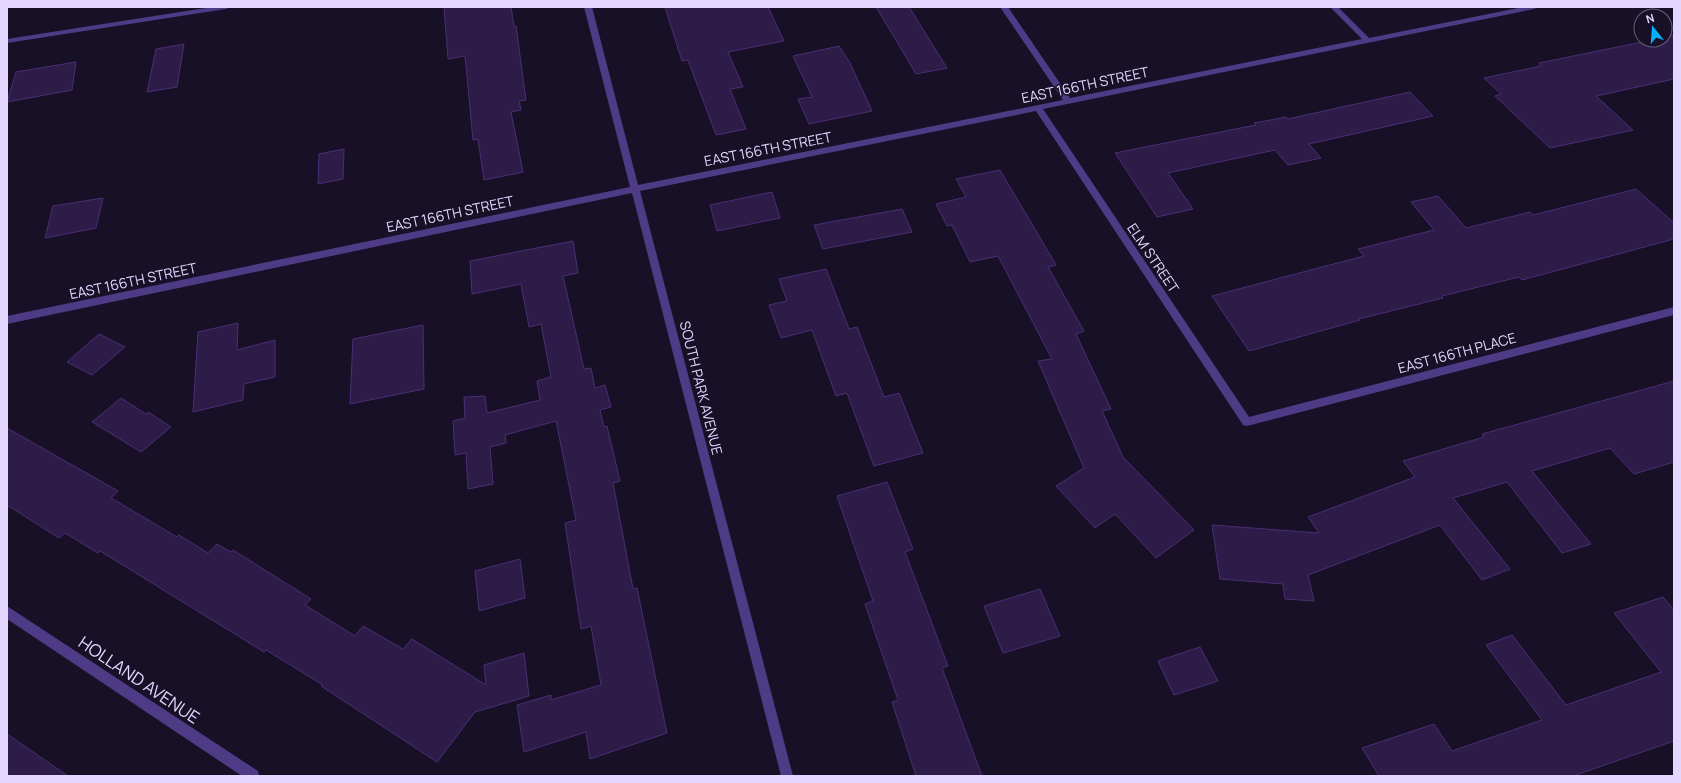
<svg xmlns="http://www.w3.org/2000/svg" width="1681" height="783" font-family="Manrope,sans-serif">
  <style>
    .building { fill: #2e1c48; stroke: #4a2e74 }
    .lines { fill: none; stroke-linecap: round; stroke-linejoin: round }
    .minor { fill: #4d3b86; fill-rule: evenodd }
    .labels { text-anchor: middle; stroke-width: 3; stroke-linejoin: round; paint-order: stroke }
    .street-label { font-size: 14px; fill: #e3d6ff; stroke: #181027 }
    .near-street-label { font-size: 17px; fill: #e3d6ff; stroke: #181027 }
  </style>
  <rect width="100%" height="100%" fill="#181027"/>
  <g class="building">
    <path d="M 444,7 L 511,7 L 514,26 L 516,26 L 526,100 L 519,101 L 521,110 L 511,112 L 523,172 L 484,180 L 478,139 L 473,140 L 465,56 L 448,59 Z"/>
    <path d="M 665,7 L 768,7 L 784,41 L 728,52 L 743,87 L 730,89 L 746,129 L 716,135 L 688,60 L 682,61 Z"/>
    <path d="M 876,7 L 909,7 L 947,68 L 916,74 Z"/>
    <path d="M 1674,35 L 1674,79 L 1596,96 L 1633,130 L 1550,148 L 1495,96 L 1501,94 L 1484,78 L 1541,66 L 1539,63 L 1652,40 L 1665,40 L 1665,37 Z"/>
    <path d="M 184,44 L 177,87 L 147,92 L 156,49 Z"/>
    <path d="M 839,46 L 850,63 L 872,111 L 809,124 L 798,99 L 812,97 L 793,56 Z"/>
    <path d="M 76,62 L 72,90 L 7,102 L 16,72 Z"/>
    <path d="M 1410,92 L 1433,116 L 1309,144 L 1321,158 L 1288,165 L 1275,150 L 1168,173 L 1193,209 L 1157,217 L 1115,153 L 1256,125 L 1254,123 L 1286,117 L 1288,119 Z"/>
    <path d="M 344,149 L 343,179 L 318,184 L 319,154 Z"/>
    <path d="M 1000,170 L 1056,265 L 1048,267 L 1084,331 L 1076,334 L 1111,409 L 1102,411 L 1123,457 L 1194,530 L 1156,558 L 1115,514 L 1095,528 L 1056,486 L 1084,468 L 1038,361 L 1052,359 L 998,256 L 970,262 L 952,225 L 947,226 L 936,204 L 966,197 L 956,179 Z"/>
    <path d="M 1636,189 L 1674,223 L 1674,239 L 1522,280 L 1519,277 L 1442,296 L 1443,298 L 1359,319 L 1360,320 L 1249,351 L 1212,296 L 1364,256 L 1358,249 L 1434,230 L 1411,202 L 1438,196 L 1466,228 L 1530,212 L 1533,215 Z"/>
    <path d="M 772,192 L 780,218 L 717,231 L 710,205 Z"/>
    <path d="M 103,198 L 96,228 L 45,238 L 53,206 Z"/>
    <path d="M 902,209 L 912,232 L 823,249 L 814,225 Z"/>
    <path d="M 573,241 L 578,273 L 563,276 L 584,369 L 591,368 L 595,388 L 605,385 L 611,407 L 600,410 L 604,427 L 607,426 L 620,481 L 613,483 L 633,589 L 637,588 L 667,733 L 590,759 L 586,732 L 524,752 L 517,705 L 551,695 L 551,700 L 601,685 L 591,626 L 581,629 L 565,523 L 576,520 L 556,421 L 505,435 L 506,443 L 490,447 L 493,484 L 468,489 L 466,453 L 455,455 L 453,421 L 465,418 L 464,397 L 485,396 L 487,413 L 540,400 L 537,381 L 551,377 L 541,324 L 529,327 L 521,284 L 472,294 L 470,261 Z"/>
    <path d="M 826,269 L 849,329 L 857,327 L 884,397 L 899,393 L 923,453 L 874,466 L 847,393 L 836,396 L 812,330 L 781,338 L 769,305 L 787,301 L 779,279 Z"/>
    <path d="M 238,323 L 237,350 L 275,340 L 275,377 L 244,384 L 243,400 L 193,412 L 198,332 Z"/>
    <path d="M 423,325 L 424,389 L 350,404 L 353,339 Z"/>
    <path d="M 99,334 L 125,347 L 92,375 L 67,362 Z"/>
    <path d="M 1674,381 L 1674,462 L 1634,474 L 1610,448 L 1532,471 L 1591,544 L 1562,553 L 1507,482 L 1453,498 L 1510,569 L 1482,580 L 1440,525 L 1308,575 L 1314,601 L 1285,599 L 1283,584 L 1220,579 L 1212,525 L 1319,533 L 1308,517 L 1415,477 L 1403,461 L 1484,437 L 1482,434 Z"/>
    <path d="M 121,398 L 146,414 L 148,412 L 171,427 L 141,452 L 92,422 Z"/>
    <path d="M 7,428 L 118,491 L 111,498 L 177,537 L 179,535 L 208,553 L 217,544 L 231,552 L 233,550 L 311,599 L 305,605 L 355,636 L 363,626 L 403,649 L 412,639 L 486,685 L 484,665 L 524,653 L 529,696 L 475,712 L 437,762 L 321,686 L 323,685 L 266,650 L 264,652 L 100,551 L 98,553 L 65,533 L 59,538 L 7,505 Z"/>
    <path d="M 887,482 L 913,549 L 905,552 L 948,666 L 942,668 L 982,776 L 916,776 L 892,702 L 898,700 L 865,604 L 873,601 L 837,496 Z"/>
    <path d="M 520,559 L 525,598 L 479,611 L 475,571 Z"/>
    <path d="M 1040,589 L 1060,636 L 1003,653 L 984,606 Z"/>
    <path d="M 1663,597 L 1674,610 L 1674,741 L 1573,776 L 1379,776 L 1362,748 L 1434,724 L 1452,751 L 1542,720 L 1486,645 L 1512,635 L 1566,705 L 1661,672 L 1614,613 Z"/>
    <path d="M 1200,647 L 1218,681 L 1174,695 L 1158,661 Z"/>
    <path d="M 7,734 L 68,776 L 7,776 Z"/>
  </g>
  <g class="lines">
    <g class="minor">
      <path d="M 212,7 L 230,7 L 226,9 L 7,43 L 7,39 Z"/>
      <path d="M 584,7 L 592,7 L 638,185 L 1063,100 L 1000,7 L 1008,7 L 1070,98 L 1362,39 L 1330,7 L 1338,7 L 1369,38 L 1523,7 L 1538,7 L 1534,9 L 1043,109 L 1249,417 L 1674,307 L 1674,315 L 1247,426 L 1243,425 L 1036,111 L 640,191 L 793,776 L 781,776 L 632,193 L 7,324 L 7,316 L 630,187 Z"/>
      <path d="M 7,606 L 258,771 L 259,776 L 242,776 L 7,619 Z"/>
    </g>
  </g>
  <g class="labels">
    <g class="street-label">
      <text transform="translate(1085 85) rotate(-12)" y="5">EAST 166TH STREET</text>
      <text transform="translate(768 149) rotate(-11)" y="5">EAST 166TH STREET</text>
      <text transform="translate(450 214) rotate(-12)" y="5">EAST 166TH STREET</text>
      <text transform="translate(1153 258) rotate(56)" y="5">ELM STREET</text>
      <text transform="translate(133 281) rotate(-12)" y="5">EAST 166TH STREET</text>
      <text transform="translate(1457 353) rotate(-15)" y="5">EAST 166TH PLACE</text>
      <text transform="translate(701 388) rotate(76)" y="5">SOUTH PARK AVENUE</text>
    </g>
    <g class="near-street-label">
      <text transform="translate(139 680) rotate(34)" y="6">HOLLAND AVENUE</text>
    </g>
  </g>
  <rect width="1681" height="783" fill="none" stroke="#e3d6ff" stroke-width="16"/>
  <g transform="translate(1653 28) rotate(343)"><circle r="19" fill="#181027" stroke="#695f7d"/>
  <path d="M0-3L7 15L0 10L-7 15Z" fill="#03b1fe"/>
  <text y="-6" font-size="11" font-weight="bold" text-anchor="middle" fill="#e3d6ff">N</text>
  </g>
</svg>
